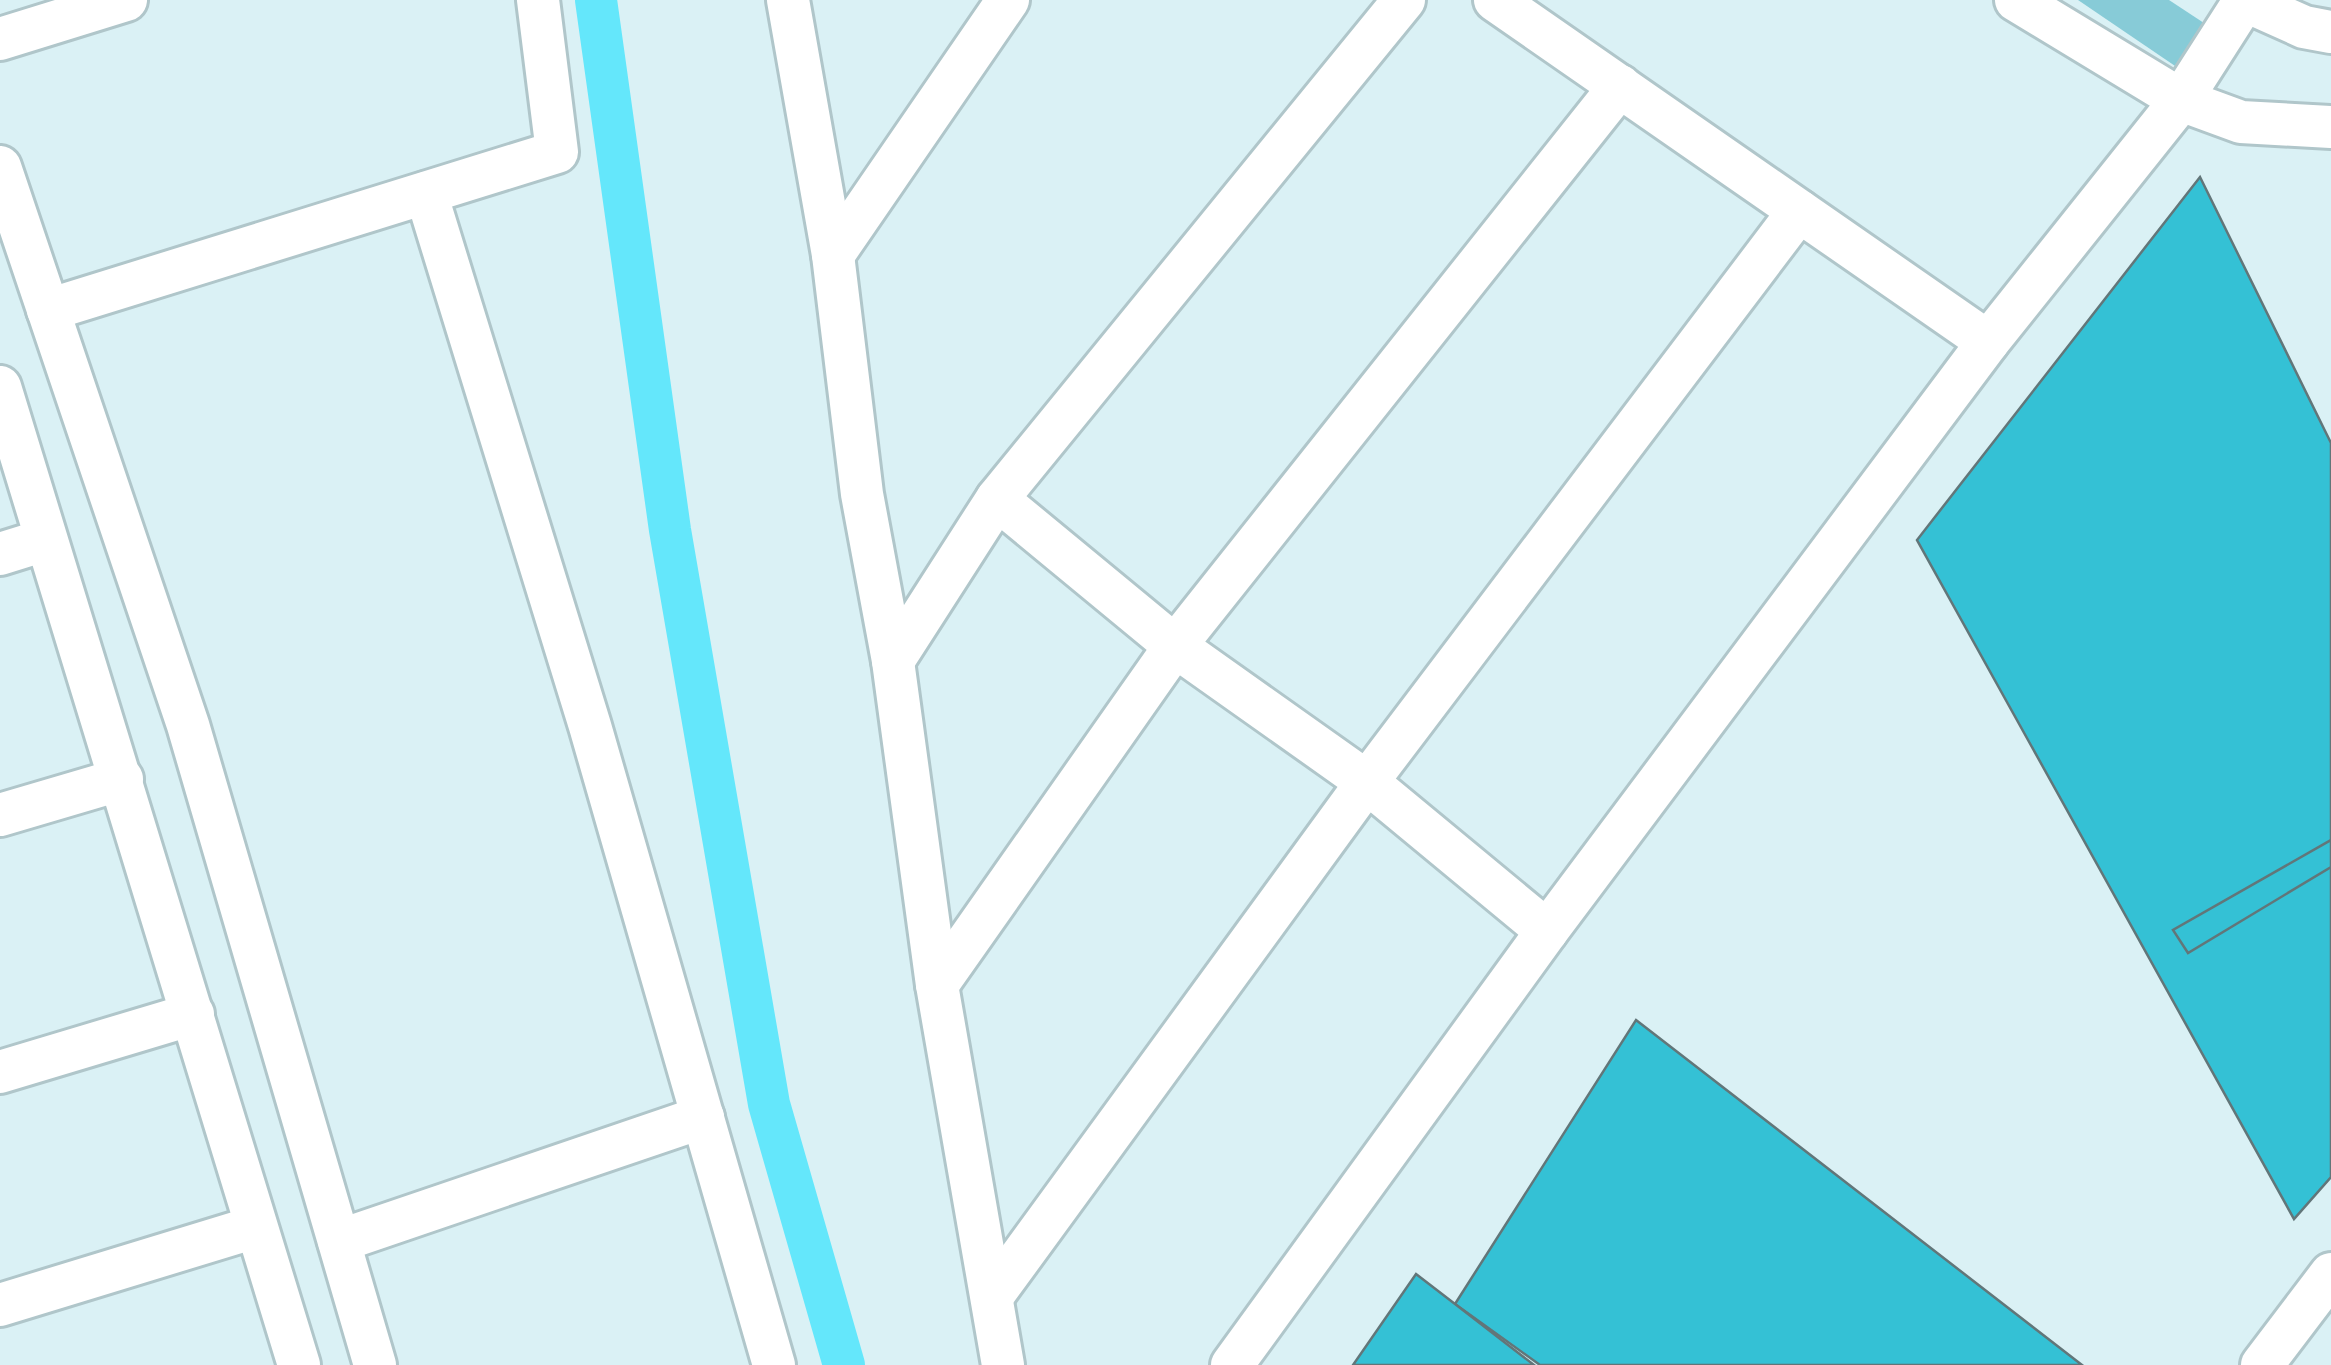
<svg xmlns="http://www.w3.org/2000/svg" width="2331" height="1365" font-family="'Asap Condensed',sans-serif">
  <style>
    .green { fill: #87cbd7 }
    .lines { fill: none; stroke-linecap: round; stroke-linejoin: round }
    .canal { stroke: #64e7fb; stroke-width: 42 }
    .building { fill: #34c1d5; stroke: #627679; stroke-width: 2.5 }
    .street-casing { stroke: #b0c6ca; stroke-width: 48 }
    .street { stroke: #fff; stroke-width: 42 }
  </style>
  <rect width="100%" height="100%" fill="#daf1f5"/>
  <path class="green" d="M 2078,0 L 2169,0 L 2210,27 L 2181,70 Z"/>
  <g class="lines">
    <path class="canal" d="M 596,0 L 670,530 L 769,1104 L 844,1365"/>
  </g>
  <g class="building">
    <path d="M 2200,177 L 2331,443 L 2331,1177 L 2294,1219 L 1917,540 Z"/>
    <path d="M 2331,840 L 2331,867 L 2188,953 L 2173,930 Z"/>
    <path d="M 1636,1020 L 2082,1365 L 1540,1365 L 1455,1304 Z"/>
    <path d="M 1416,1274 L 1455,1304 L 1534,1365 L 1353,1365 Z"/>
  </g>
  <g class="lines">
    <g class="street-casing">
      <g id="street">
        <path d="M 788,0 L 833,255 L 862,494 L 893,661 L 937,985 L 1003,1365"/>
        <path d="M 1495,0 L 1988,342"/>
        <path d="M 2016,0 L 2181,100 L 2241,122 L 2331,127"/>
        <path d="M 2244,0 L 2304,27 L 2331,32"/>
        <path d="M 0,39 L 126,0"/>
        <path d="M 0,167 L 188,725 L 375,1365"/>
        <path d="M 426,193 L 590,726 L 774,1365"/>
        <path d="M 833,255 L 1008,0"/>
        <path d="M 48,310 L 557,152 L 538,0"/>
        <path d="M 0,387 L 299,1365"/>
        <path d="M 997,499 L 1175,646 L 1367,782 L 1547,931"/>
        <path d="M 0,554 L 45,540"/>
        <path d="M 893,661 L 997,499 L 1404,0"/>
        <path d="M 0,815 L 122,779"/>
        <path d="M 937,985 L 1175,646 L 1620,86"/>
        <path d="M 0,1072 L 193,1014"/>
        <path d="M 339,1241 L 703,1117"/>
        <path d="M 993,1295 L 1367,782 L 1799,211"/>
        <path d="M 0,1305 L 255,1227"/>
        <path d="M 1232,1365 L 1547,931 L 1988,342 L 2181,100 L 2245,0"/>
        <path d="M 2262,1365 L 2331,1274"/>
      </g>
    </g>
    <use href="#street" class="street"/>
  </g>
</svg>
